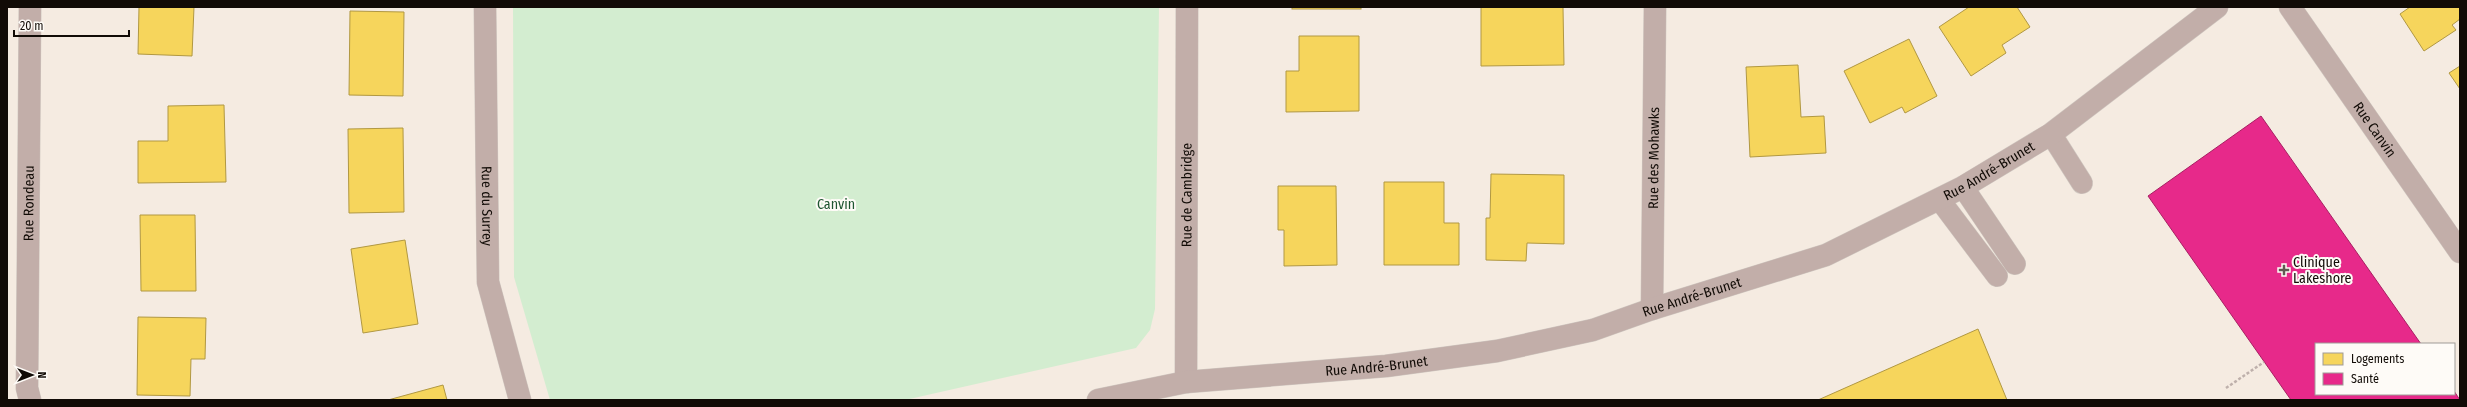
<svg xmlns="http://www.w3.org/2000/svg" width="2467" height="407" font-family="'Fira Sans Condensed',sans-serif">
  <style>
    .green { fill: #d3edd0 }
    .homes { fill: #f6d55c; stroke: #b19842 }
    .health { fill: #e7298a; stroke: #a72062 }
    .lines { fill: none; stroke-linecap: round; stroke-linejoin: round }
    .lane-casing { stroke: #cfc7c0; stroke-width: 22 }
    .street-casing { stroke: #cfc7c0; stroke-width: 23 }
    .path { stroke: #beb0ab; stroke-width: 2.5; stroke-dasharray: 3 2; stroke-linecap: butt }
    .lane { stroke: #c2aea9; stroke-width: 21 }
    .street { stroke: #c2aea9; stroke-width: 22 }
    .poi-dot { fill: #615953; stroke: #fefbf7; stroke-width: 1.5 }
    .labels { text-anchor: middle; stroke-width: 4; stroke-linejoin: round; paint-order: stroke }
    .street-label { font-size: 14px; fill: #110b06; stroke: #fefbf7 }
    .park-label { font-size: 14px; fill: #1e5530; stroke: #fefbf7 }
    .poi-label { font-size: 14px; fill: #110b06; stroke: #fefbf7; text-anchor: start }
  </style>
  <rect width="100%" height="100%" fill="#f5ebe1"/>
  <path class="green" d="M 513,7 L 1159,7 L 1155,309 L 1150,330 L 1136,348 L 905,400 L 550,400 L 514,277 Z"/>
  <g class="homes">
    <path d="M 139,7 L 194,7 L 192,56 L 138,54 Z"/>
    <rect x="1292" y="7" width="69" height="2"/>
    <path d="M 1481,7 L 1563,7 L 1564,65 L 1481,66 Z"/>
    <path d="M 1969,7 L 2017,7 L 2030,27 L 2002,45 L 2006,53 L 1971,76 L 1939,27 Z"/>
    <path d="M 2410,7 L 2460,7 L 2460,19 L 2452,25 L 2456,30 L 2424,51 L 2400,14 Z"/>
    <path d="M 350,11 L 404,12 L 403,96 L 349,95 Z"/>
    <path d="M 1299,36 L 1359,36 L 1359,111 L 1286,112 L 1286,71 L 1299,71 Z"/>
    <path d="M 1909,39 L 1937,96 L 1905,113 L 1902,107 L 1870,123 L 1844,71 Z"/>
    <path d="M 1798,65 L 1801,117 L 1824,116 L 1826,153 L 1750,157 L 1746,67 Z"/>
    <path d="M 2460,66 L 2460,89 L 2449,73 Z"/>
    <path d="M 224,105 L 226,182 L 138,183 L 138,141 L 168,141 L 168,106 Z"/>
    <path d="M 403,128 L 404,212 L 349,213 L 348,129 Z"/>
    <path d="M 1491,174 L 1564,175 L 1564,244 L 1527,243 L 1526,261 L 1486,260 L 1486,218 L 1490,218 Z"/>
    <path d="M 1384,182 L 1444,182 L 1444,223 L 1459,223 L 1459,265 L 1384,265 Z"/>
    <path d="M 1278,186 L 1336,186 L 1337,265 L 1284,266 L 1284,230 L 1278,230 Z"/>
    <path d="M 140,215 L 195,215 L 196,291 L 141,291 Z"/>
    <path d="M 405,240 L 418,324 L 363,333 L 351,249 Z"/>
    <path d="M 138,317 L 206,318 L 205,359 L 191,359 L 190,396 L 137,395 Z"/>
    <path d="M 1978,329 L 2007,400 L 1818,400 Z"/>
    <path d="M 443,385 L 447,400 L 388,400 Z"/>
  </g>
  <path class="health" d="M 2261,116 L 2421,344 L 2316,344 L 2316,394 L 2454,394 L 2454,391 L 2460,400 L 2291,400 L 2148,196 Z"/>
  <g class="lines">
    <g class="lane-casing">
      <g id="lane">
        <path d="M 2051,134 L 2082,183"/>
        <path d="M 1963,187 L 2015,264"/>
        <path d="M 1939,199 L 1997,276"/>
      </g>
    </g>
    <g class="street-casing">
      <g id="street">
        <path id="s1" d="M 485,7 L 488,282 L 520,400"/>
        <path id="s2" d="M 2290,7 L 2460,252"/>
        <path id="s3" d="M 1652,309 L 1655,7"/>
        <path id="s4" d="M 1186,382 L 1187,7"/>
        <path id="s5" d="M 30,400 L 27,388 L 30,7"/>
        <path id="s6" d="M 1098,400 L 1186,382 L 1386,366 L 1497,351 L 1593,330 L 1652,309 L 1826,255 L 1963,187 L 2051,134 L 2217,7"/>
      </g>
    </g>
    <path class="path" d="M 2226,388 L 2264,362"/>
    <use href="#lane" class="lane"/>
    <use href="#street" class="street"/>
  </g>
  <path class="poi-dot" d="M2282 264h4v4h4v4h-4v4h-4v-4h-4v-4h4z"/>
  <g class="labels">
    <g class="street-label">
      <text dy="5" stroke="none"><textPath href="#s2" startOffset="149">Rue Canvin</textPath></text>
      <text dy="5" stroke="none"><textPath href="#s3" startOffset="151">Rue des Mohawks</textPath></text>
      <text dy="5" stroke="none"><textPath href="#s6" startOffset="929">Rue André-Brunet</textPath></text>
      <text dy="5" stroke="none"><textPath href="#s4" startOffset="187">Rue de Cambridge</textPath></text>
      <text dy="5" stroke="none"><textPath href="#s5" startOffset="197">Rue Rondeau</textPath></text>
      <text dy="5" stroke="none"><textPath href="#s1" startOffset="199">Rue du Surrey</textPath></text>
      <text dy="5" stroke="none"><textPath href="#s6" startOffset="605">Rue André-Brunet</textPath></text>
      <text dy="5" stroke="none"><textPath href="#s6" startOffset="281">Rue André-Brunet</textPath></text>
    </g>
    <g class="park-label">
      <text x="836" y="209">Canvin</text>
    </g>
    <g class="poi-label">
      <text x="2293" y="267">Clinique<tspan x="2293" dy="16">Lakeshore</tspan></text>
    </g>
  </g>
  <rect width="2467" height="407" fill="none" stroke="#110b06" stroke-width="16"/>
  <rect x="2315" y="343" width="140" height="52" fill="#fefbf7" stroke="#9f9b97"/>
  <rect x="2323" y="353" width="20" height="12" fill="#f6d55c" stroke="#9f9b97"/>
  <text x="2351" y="363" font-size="12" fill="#110b06">Logements</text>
  <rect x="2323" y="373" width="20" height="12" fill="#e7298a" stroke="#9f9b97"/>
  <text x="2351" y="383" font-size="12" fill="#110b06">Santé</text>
  <g transform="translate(32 375) rotate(90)" stroke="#fefbf7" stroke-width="3" paint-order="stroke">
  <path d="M0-3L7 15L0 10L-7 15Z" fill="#110b06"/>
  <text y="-6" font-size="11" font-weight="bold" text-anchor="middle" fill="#110b06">N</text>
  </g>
  <path d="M14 30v6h115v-6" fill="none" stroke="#110b06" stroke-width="2"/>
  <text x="20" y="30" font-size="12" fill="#110b06" stroke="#fefbf7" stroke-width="3" paint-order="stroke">20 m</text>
</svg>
